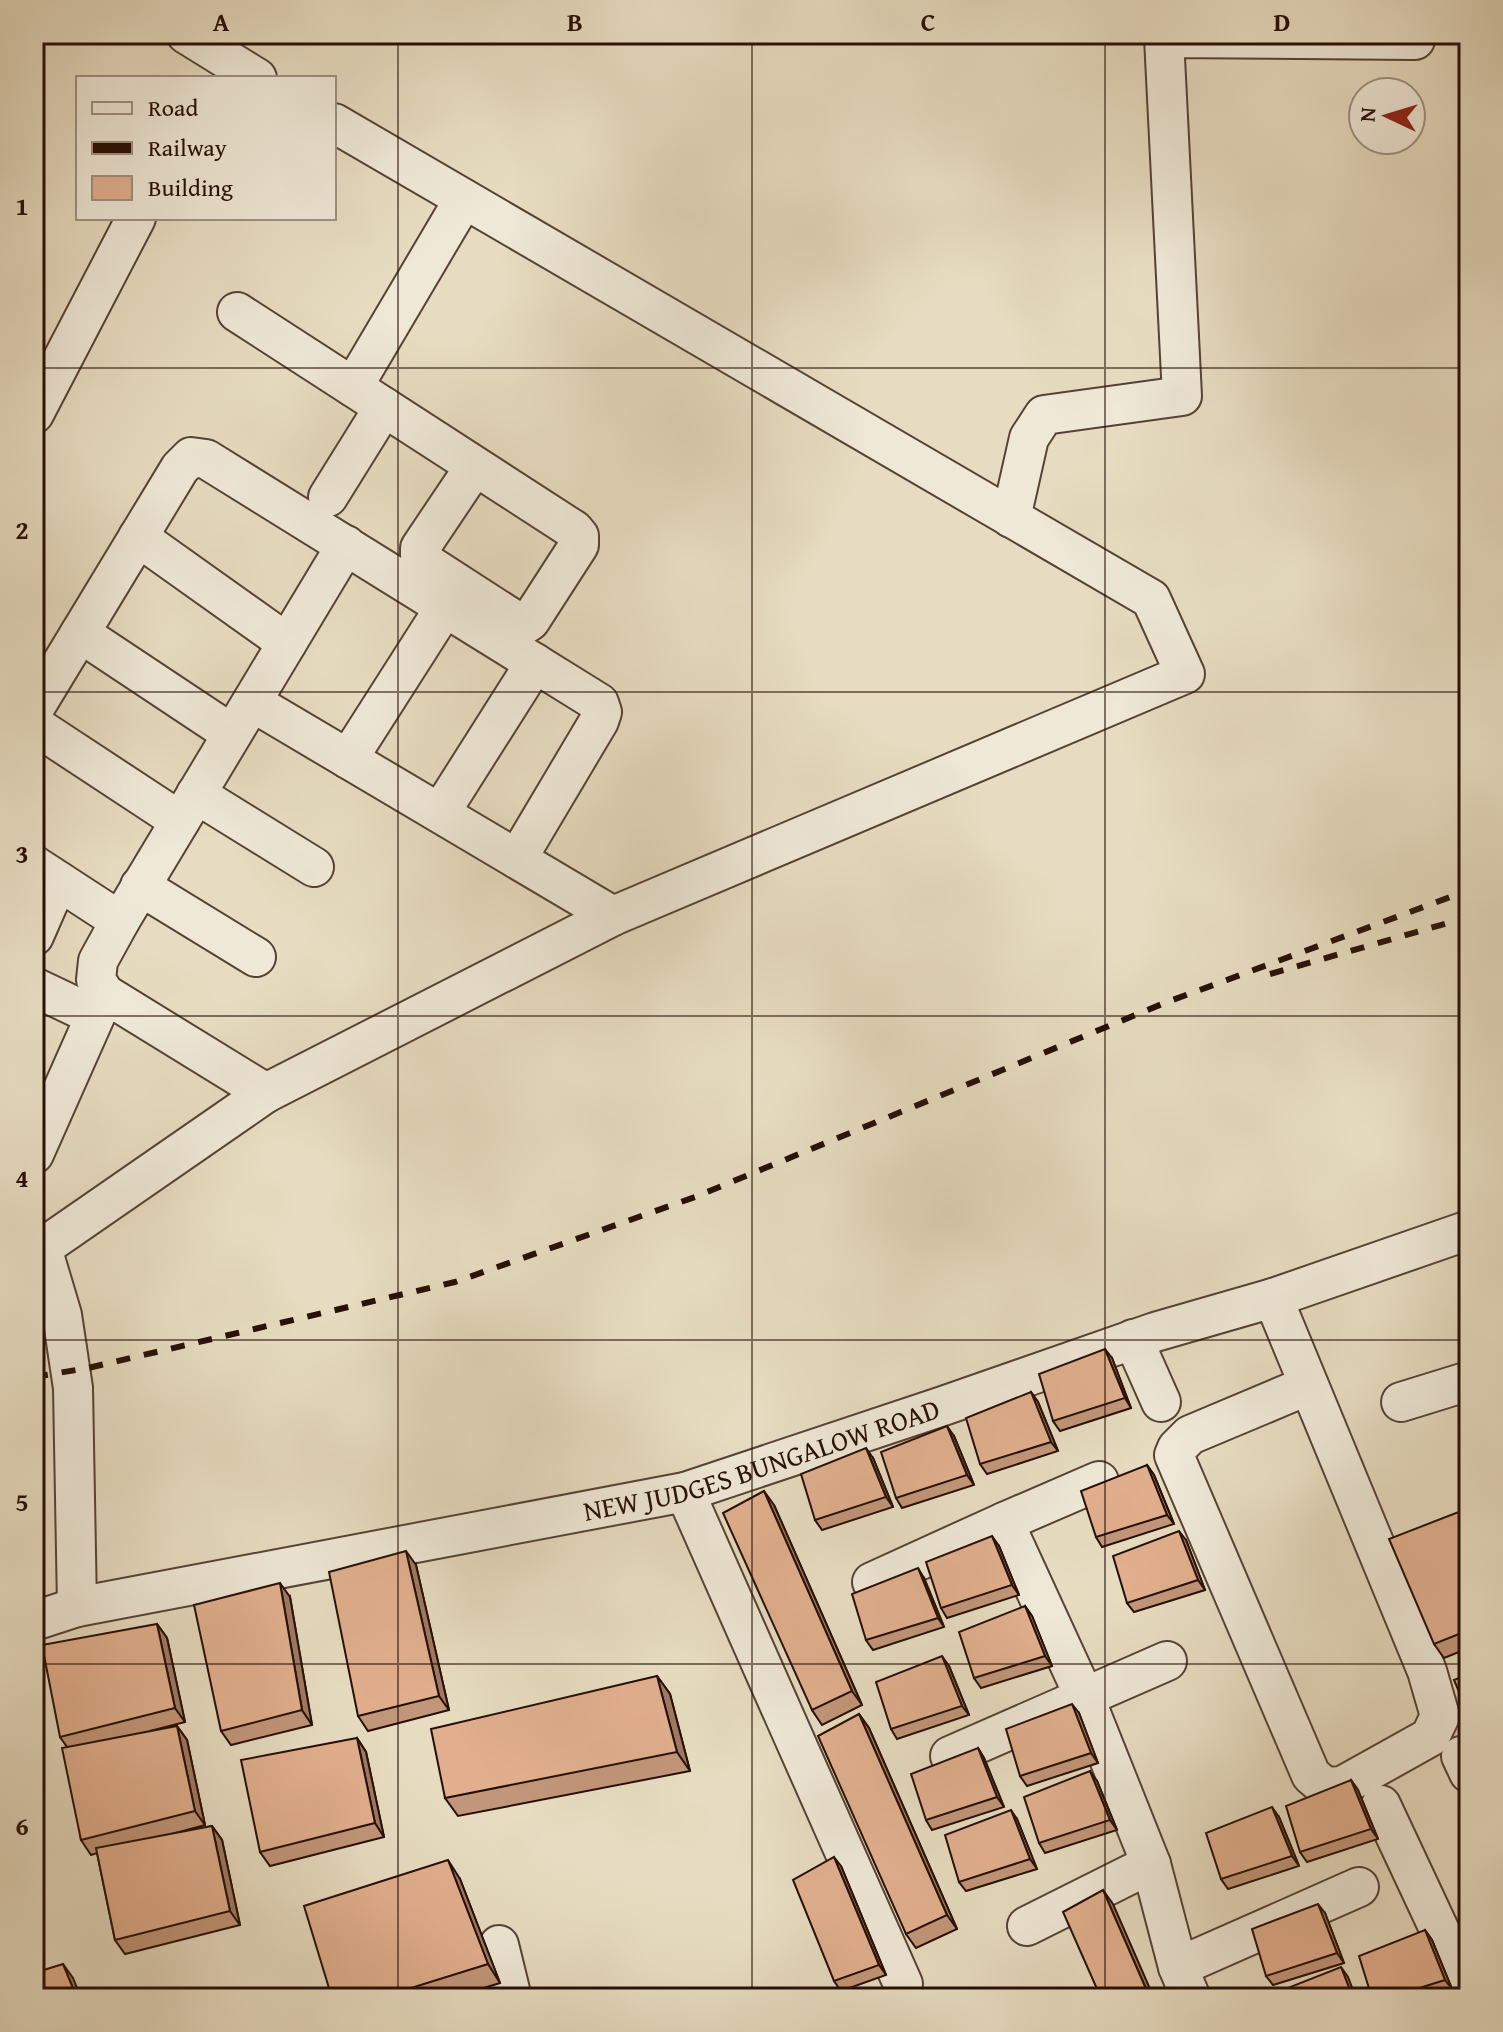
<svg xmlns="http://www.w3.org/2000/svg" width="1503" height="2032" font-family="'Gentium Book Plus',serif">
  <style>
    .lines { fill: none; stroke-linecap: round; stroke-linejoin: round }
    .minor-casing { stroke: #564235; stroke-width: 42 }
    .minor { stroke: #efe8d7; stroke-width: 38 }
    .rail { stroke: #260f06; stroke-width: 6; stroke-dasharray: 14 14; stroke-linecap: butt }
    .wall { fill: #c2967a; stroke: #260f06; stroke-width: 2 }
    .shaded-wall { fill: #9e7a63; stroke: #260f06; stroke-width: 2 }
    .building { fill: #e1af8e; stroke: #260f06; stroke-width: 2 }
    .grid { fill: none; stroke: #260f06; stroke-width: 2; stroke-opacity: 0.55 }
    .labels { text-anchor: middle; stroke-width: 6; stroke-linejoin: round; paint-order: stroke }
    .street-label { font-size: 28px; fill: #260f06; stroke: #efe8d7 }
    .neatline { fill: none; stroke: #260f06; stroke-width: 3 }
    .grid-label { font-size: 26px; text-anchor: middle; font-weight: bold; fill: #260f06 }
  </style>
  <rect width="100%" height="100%" fill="#e7dcc1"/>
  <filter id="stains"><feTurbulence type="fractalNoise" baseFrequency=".0025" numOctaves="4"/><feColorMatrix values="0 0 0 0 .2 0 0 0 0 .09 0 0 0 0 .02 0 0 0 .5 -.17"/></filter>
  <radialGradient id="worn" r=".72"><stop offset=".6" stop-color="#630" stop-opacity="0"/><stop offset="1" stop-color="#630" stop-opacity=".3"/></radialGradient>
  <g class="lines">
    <g class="minor-casing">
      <g id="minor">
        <path d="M 186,34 L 257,78"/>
        <path d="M 237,312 L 574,530 L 579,536 L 579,545 L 530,621 L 524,625 L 516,621 L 423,561 L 420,556 L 420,548 L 475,466"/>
        <path d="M 353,387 L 464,199"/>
        <path d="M 34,414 L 136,218"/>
        <path d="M 328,497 L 384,407"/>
        <path d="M 1011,518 L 1029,438 L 1044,415 L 1182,396 L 1164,38 L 1415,40 L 1415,34"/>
        <path d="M 138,537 L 287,643"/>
        <path d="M 80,633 L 232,734"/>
        <path d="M 252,702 L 613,916"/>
        <path d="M 34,709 L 180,468 L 191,457 L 206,459 L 599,703 L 602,712 L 599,721 L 517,859"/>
        <path d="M 34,725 L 180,821"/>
        <path d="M 348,759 L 445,607"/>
        <path d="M 196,794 L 314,867"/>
        <path d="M 440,813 L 535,663"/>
        <path d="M 34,865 L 120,921 L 98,961 L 96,980 L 105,994 L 266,1093"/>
        <path d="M 140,886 L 256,957"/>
        <path d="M 120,921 L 346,545"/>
        <path d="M 34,936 L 58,881"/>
        <path d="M 34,987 L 95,1016"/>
        <path d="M 34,1154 L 105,994"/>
        <path d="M 42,1248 L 62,1315 L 73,1388 L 77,1607"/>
        <path d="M 34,1249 L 42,1248 L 266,1093 L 613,916 L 1185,674 L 1151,599 L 334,123"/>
        <path d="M 1273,1298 C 1324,1423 1376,1547 1427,1671 L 1440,1716 L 1430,1737 L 1342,1786 L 1325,1787 L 1311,1775 L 1174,1455 L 1177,1448 L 1190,1435 L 1309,1385"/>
        <path d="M 1133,1339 L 1161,1402"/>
        <path d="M 1401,1402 L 1469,1381"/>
        <path d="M 1099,1481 L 1004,1522 L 1084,1696 L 1151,1864 L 1178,1967 L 1191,1998"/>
        <path d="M 685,1492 L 903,1984"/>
        <path d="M 872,1582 L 1004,1522"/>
        <path id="s1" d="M 34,1621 L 77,1607 L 685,1492 L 943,1406 L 1155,1332 L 1273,1298 L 1469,1230"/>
        <path d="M 950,1756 L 1167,1661"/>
        <path d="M 1461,1756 L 1469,1773"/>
        <path d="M 1381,1805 L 1469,1993"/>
        <path d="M 1027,1926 L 1151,1864"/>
        <path d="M 499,1945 L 512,1998"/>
        <path d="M 1178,1967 L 1359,1887"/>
      </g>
    </g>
    <use href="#minor" class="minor"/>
    <g class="rail">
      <path d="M 1270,974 L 1469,917"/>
      <path d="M 34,1377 L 88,1368 L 455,1282 L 695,1197 L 1162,1004 L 1469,890"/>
    </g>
  </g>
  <g class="wall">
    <path d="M 1112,1358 L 1131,1408 L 1060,1431 L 1053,1421 Z"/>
    <path d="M 1031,1392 L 1038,1402 L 1058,1451 L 987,1474 L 980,1464 Z"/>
    <path d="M 954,1436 L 974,1485 L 902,1508 L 896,1498 Z"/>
    <path d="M 873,1458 L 893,1507 L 822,1530 L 815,1520 Z"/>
    <path d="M 1147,1465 L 1154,1475 L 1174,1524 L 1102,1547 L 1096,1537 Z"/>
    <path d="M 774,1505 L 862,1705 L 822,1725 L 812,1710 Z"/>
    <path d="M 1469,1508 L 1469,1648 L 1444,1658 L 1434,1644 Z"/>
    <path d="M 1186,1540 L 1205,1590 L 1134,1612 L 1127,1603 Z"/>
    <path d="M 999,1546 L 1019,1595 L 947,1618 L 941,1608 Z"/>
    <path d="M 416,1565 L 449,1710 L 368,1731 L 358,1716 Z"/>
    <path d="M 924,1578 L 944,1627 L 873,1650 L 866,1640 Z"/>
    <path d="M 290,1597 L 312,1725 L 231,1745 L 221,1731 Z"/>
    <path d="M 1025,1606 L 1032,1616 L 1052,1666 L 981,1688 L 974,1678 Z"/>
    <path d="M 157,1624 L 167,1638 L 185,1722 L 150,1731 L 177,1726 L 187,1740 L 205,1825 L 172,1834 L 212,1826 L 222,1840 L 240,1925 L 125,1954 L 115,1940 L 97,1853 L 91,1855 L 81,1840 L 67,1747 L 60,1737 Z"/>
    <path d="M 949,1666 L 969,1715 L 897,1739 L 891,1729 Z"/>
    <path d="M 657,1676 L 670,1694 L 690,1771 L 458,1816 L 445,1798 Z"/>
    <path d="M 1079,1713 L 1098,1763 L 1027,1786 L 1020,1776 Z"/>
    <path d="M 859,1714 L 869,1728 L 957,1929 L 916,1948 L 906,1934 Z"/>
    <path d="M 357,1738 L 366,1752 L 384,1837 L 270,1866 L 260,1852 Z"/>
    <path d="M 978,1748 L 984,1758 L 1004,1807 L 932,1830 L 926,1820 Z"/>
    <path d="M 1351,1780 L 1358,1790 L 1378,1839 L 1307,1862 L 1300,1852 Z"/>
    <path d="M 1097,1781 L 1117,1830 L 1045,1853 L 1039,1843 Z"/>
    <path d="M 1279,1817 L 1299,1866 L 1228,1889 L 1221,1879 Z"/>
    <path d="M 1017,1819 L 1037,1869 L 966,1891 L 959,1882 Z"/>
    <path d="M 841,1866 L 886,1975 L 841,1991 L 834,1981 Z"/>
    <path d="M 460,1879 L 500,1983 L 451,1998 L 332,1998 Z"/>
    <path d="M 1325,1913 L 1344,1963 L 1273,1985 L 1266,1976 Z"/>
    <path d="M 1425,1930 L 1432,1940 L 1452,1989 L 1424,1998 L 1372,1998 Z"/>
  </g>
  <g class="shaded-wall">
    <path d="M 1105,1349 L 1112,1358 L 1131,1408 L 1125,1398 Z"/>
    <path d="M 1031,1392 L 1038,1402 L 1058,1451 L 1051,1442 Z"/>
    <path d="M 947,1426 L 954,1436 L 974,1485 L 967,1475 Z"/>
    <path d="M 866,1448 L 873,1458 L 893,1507 L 886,1497 Z"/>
    <path d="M 1147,1465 L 1154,1475 L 1174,1524 L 1167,1515 Z"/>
    <path d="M 764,1491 L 774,1505 L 862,1705 L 852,1691 Z"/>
    <path d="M 1179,1531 L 1186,1540 L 1205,1590 L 1198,1580 Z"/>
    <path d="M 992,1536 L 999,1546 L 1019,1595 L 1012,1585 Z"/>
    <path d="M 406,1551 L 416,1565 L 449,1710 L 439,1696 Z"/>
    <path d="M 918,1568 L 924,1578 L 944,1627 L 938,1618 Z"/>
    <path d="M 280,1583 L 290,1597 L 312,1725 L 302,1710 Z"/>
    <path d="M 1025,1606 L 1032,1616 L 1052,1666 L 1045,1656 Z"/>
    <path d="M 157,1624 L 167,1638 L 185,1722 L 175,1708 Z"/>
    <path d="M 942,1656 L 949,1666 L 969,1715 L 962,1706 Z"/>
    <path d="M 657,1676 L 670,1694 L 690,1771 L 677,1752 Z"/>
    <path d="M 1072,1704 L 1079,1713 L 1098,1763 L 1091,1753 Z"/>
    <path d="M 859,1714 L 869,1728 L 957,1929 L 947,1915 Z"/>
    <path d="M 177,1726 L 187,1740 L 205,1825 L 195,1811 Z"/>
    <path d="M 357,1738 L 366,1752 L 384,1837 L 375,1823 Z"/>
    <path d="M 978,1748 L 984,1758 L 1004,1807 L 997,1797 Z"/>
    <path d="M 1090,1771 L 1097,1781 L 1117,1830 L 1110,1820 Z"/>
    <path d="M 1351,1780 L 1358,1790 L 1378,1839 L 1371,1829 Z"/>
    <path d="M 1272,1807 L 1279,1817 L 1299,1866 L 1292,1856 Z"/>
    <path d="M 1011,1810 L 1017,1819 L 1037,1869 L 1030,1859 Z"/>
    <path d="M 212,1826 L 222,1840 L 240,1925 L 230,1911 Z"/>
    <path d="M 834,1857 L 841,1866 L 886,1975 L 879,1965 Z"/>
    <path d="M 448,1860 L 460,1879 L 500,1983 L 488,1964 Z"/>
    <path d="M 1103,1890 L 1113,1904 L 1154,1998 L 1150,1998 Z"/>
    <path d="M 1318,1904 L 1325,1913 L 1344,1963 L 1337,1953 Z"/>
    <path d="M 1425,1930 L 1432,1940 L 1452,1989 L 1445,1980 Z"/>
    <path d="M 63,1964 L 73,1978 L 81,1998 L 77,1998 Z"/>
    <path d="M 1341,1967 L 1348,1977 L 1356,1998 L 1353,1998 Z"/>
  </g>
  <g class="building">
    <path d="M 1105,1349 L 1125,1398 L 1053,1421 L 1039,1374 Z"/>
    <path d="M 1031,1392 L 1051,1442 L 980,1464 L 966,1418 Z"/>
    <path d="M 947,1426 L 967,1475 L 896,1498 L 881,1452 Z"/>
    <path d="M 866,1448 L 886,1497 L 815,1520 L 801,1474 Z"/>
    <path d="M 1147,1465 L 1167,1515 L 1096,1537 L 1081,1491 Z"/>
    <path d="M 764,1491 L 852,1691 L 812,1710 L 723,1513 Z"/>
    <path d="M 1469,1508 L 1469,1630 L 1434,1644 L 1389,1539 Z"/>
    <path d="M 1179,1531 L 1198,1580 L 1127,1603 L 1113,1556 Z"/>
    <path d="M 992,1536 L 1012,1585 L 941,1608 L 926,1562 Z"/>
    <path d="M 406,1551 L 439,1696 L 358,1716 L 329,1572 Z"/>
    <path d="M 918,1568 L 938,1618 L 866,1640 L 852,1594 Z"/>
    <path d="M 280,1583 L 302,1710 L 221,1731 L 194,1605 Z"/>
    <path d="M 1025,1606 L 1045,1656 L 974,1678 L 959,1632 Z"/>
    <path d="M 157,1624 L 175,1708 L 60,1737 L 42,1645 Z"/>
    <path d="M 942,1656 L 962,1706 L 891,1729 L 876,1682 Z"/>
    <path d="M 1469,1674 L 1469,1715 L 1454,1680 Z"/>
    <path d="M 657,1676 L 677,1752 L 445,1798 L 431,1729 Z"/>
    <path d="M 1072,1704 L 1091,1753 L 1020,1776 L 1006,1729 Z"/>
    <path d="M 859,1714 L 947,1915 L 906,1934 L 818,1736 Z"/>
    <path d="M 177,1726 L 195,1811 L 81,1840 L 62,1748 Z"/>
    <path d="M 357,1738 L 375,1823 L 260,1852 L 241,1760 Z"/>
    <path d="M 978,1748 L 997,1797 L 926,1820 L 911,1774 Z"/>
    <path d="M 1090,1771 L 1110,1820 L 1039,1843 L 1024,1797 Z"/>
    <path d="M 1351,1780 L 1371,1829 L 1300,1852 L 1286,1806 Z"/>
    <path d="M 1272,1807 L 1292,1856 L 1221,1879 L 1206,1833 Z"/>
    <path d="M 1011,1810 L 1030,1859 L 959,1882 L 945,1835 Z"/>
    <path d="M 212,1826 L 230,1911 L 115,1940 L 96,1848 Z"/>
    <path d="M 834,1857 L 879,1965 L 834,1981 L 793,1880 Z"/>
    <path d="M 448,1860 L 488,1964 L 379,1998 L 332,1998 L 304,1906 Z"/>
    <path d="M 1103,1890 L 1150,1998 L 1101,1998 L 1063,1912 Z"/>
    <path d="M 1318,1904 L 1337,1953 L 1266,1976 L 1252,1929 Z"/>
    <path d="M 1425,1930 L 1445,1980 L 1387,1998 L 1372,1998 L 1359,1956 Z"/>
    <path d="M 63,1964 L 77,1998 L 34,1998 L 34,1973 Z"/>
    <path d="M 1341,1967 L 1353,1998 L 1276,1998 L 1275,1993 Z"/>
  </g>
  <path class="grid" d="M 398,34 L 398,1998M 752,34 L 752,1998M 1105,34 L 1105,1998M 34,368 L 1469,368M 34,692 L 1469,692M 34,1016 L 1469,1016M 34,1340 L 1469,1340M 34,1664 L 1469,1664"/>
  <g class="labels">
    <g class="street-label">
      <text dy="10" stroke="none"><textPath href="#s1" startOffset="746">NEW JUDGES BUNGALOW ROAD</textPath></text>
    </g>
  </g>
  <rect width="1503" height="2032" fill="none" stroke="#e7dcc1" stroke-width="88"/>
  <rect x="76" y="76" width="260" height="144" fill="#efe8d7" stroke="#9f9183" stroke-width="2"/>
  <rect x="92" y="102" width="40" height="12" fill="#efe8d7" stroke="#9f9183" stroke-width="2"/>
  <text x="148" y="116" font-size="24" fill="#260f06">Road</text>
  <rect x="92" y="142" width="40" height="12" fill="#260f06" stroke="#9f9183" stroke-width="2"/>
  <text x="148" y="156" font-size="24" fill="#260f06">Railway</text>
  <rect x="92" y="176" width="40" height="24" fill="#e1af8e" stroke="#9f9183" stroke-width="2"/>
  <text x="148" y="196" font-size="24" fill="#260f06">Building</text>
  <g transform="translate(1387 116) rotate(274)"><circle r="38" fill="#efe8d7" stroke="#9f9183" stroke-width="2"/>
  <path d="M0-6L14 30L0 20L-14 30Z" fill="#8f2418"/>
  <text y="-12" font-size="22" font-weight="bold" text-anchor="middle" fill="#260f06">N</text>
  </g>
  <rect x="44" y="44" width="1415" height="1944" class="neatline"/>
  <g class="grid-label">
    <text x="221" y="31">A</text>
    <text x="575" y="31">B</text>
    <text x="928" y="31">C</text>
    <text x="1282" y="31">D</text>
    <text x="22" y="215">1</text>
    <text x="22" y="539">2</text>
    <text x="22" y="863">3</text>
    <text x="22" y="1187">4</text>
    <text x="22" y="1511">5</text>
    <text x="22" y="1835">6</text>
  </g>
  <rect width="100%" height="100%" filter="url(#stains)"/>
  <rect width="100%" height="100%" fill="url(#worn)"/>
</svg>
